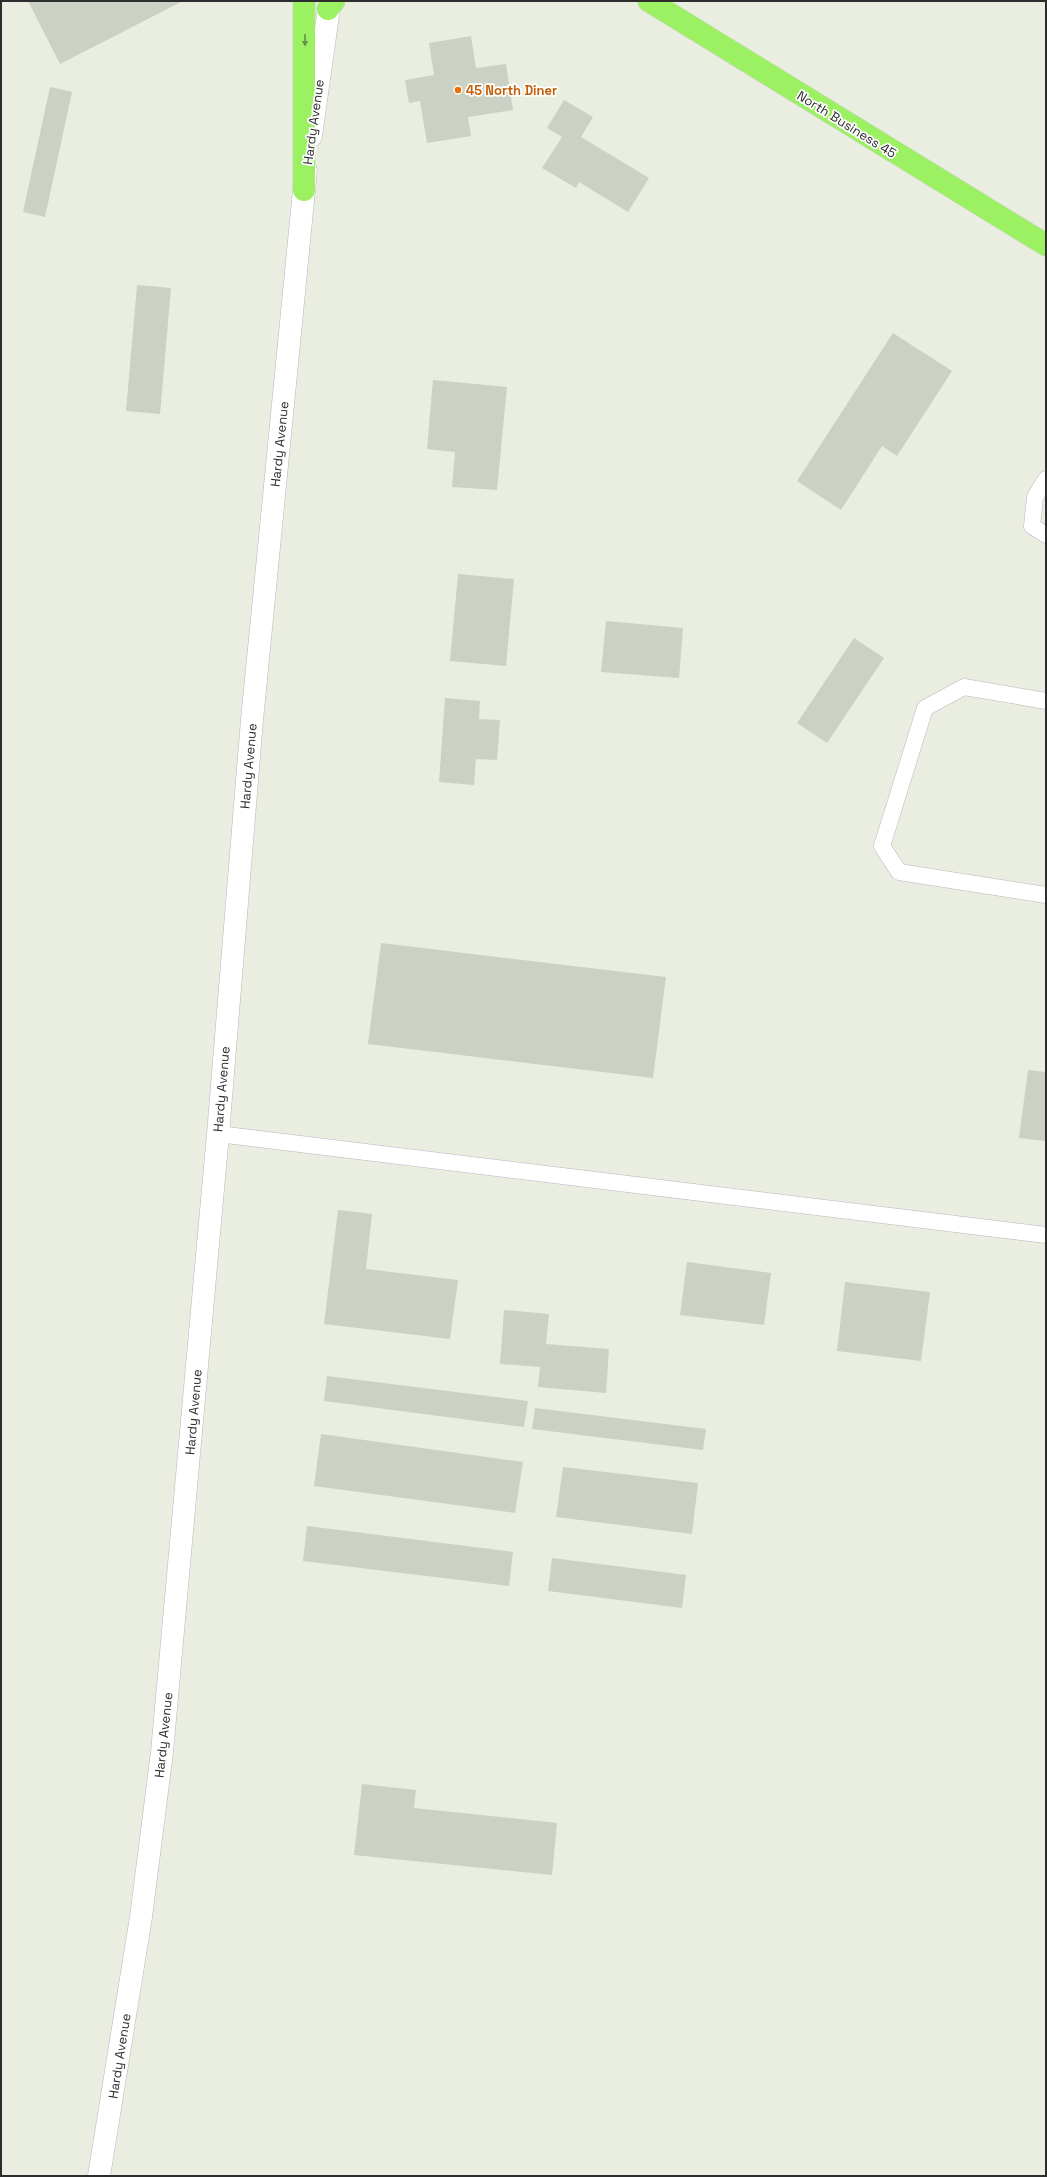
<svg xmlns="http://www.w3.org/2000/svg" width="1047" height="2177" font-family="'Space Grotesk',sans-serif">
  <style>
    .building { fill: #cbd1c5 }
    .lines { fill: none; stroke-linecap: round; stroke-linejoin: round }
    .service-casing { stroke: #bbb3c0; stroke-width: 17 }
    .tertiary-casing { stroke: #bbb3c0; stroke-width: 23 }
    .primary-casing { stroke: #d1d1d1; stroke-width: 23 }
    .service { stroke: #fff; stroke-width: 16 }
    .tertiary { stroke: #fff; stroke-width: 22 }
    .primary { stroke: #9cf162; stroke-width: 22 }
    .oneway { fill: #648f48 }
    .food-dot { fill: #e8710a; stroke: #fff; stroke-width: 1.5 }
    .labels { text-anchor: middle; stroke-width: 3.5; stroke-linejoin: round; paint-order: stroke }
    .food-label { font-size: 13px; font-weight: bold; fill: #c56008; stroke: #fff; text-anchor: start }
    .street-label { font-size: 13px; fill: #2d2d2d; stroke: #fff }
  </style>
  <rect width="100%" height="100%" fill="#e9eee0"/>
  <g class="building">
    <path d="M 28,1 L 183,1 L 60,64 Z"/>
    <path d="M 471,36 L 476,68 L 506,64 L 513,110 L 468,117 L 471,136 L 427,143 L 420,101 L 409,103 L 405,80 L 434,75 L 429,43 Z"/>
    <path d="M 50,87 L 72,92 L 45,217 L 23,212 Z"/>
    <path d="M 564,100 L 593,117 L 581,137 L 649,178 L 628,212 L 579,182 L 576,188 L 542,168 L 562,137 L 547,128 Z"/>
    <path d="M 137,285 L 171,288 L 160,414 L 126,411 Z"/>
    <path d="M 893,333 L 952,371 L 897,456 L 882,446 L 841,510 L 797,481 Z"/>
    <path d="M 433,380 L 507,387 L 497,490 L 452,487 L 455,452 L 427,449 Z"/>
    <path d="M 458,574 L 514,579 L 506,666 L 450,661 Z"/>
    <path d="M 606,621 L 683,628 L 679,678 L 601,672 Z"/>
    <path d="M 854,638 L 884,658 L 827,743 L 797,723 Z"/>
    <path d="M 445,698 L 480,701 L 479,719 L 500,720 L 497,760 L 476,759 L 474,785 L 439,782 Z"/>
    <path d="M 381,943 L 666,977 L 653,1078 L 368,1044 Z"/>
    <path d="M 1028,1070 L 1046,1072 L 1046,1141 L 1019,1138 Z"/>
    <path d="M 338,1210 L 372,1214 L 366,1269 L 458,1280 L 450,1339 L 324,1324 Z"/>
    <path d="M 687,1262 L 771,1273 L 764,1325 L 680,1315 Z"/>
    <path d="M 845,1282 L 930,1292 L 921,1361 L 837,1351 Z"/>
    <path d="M 504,1310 L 549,1314 L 546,1344 L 609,1349 L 606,1393 L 538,1387 L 540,1367 L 500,1364 Z"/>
    <path d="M 327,1376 L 528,1401 L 524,1427 L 324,1401 Z"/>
    <path d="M 535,1408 L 706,1429 L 703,1450 L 532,1429 Z"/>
    <path d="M 321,1434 L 523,1462 L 515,1513 L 314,1486 Z"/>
    <path d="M 563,1467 L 698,1483 L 692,1534 L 556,1517 Z"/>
    <path d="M 307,1526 L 513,1552 L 509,1586 L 303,1561 Z"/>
    <path d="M 552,1558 L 686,1575 L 682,1608 L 548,1591 Z"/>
    <path d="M 362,1784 L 416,1790 L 414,1808 L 557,1823 L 552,1875 L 354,1855 Z"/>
  </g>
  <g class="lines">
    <g class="service-casing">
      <g id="service">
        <path d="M 1046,479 L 1035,497 L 1032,526 L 1046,535"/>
        <path d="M 1046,701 L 964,687 L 925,708 L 882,846 L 899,872 L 1046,895"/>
        <path d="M 218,1134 L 1046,1235"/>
      </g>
    </g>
    <g class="tertiary-casing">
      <g id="tertiary">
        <path d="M 311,136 L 330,1"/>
        <path d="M 99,2176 L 141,1917 L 162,1752 L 218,1134 L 252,720 L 306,170"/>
      </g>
    </g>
    <g class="primary-casing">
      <g id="primary">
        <path d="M 649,1 L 1046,245"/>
        <path d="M 328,9 L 334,1"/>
        <path d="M 304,190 L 304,1"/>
      </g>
    </g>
    <use href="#service" class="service"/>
    <use href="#tertiary" class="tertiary"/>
    <use href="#primary" class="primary"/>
  </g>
  <defs><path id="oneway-solid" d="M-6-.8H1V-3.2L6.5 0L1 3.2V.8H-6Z"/></defs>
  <use class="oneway" href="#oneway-solid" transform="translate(305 40) rotate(90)"/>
  <circle class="food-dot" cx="458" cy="90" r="4"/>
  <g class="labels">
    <g class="food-label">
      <text x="466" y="95">45 North Diner</text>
    </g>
    <g class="street-label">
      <text transform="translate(313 122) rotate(-82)" y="5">Hardy Avenue</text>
      <text transform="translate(847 124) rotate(32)" y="5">North Business 45</text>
      <text transform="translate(279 444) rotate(-84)" y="5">Hardy Avenue</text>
      <text transform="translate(248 766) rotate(-85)" y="5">Hardy Avenue</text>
      <text transform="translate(221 1089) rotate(-85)" y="5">Hardy Avenue</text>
      <text transform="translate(193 1412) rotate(-85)" y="5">Hardy Avenue</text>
      <text transform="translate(163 1735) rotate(-84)" y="5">Hardy Avenue</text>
      <text transform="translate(119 2056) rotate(-81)" y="5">Hardy Avenue</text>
    </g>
  </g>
  <rect width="1047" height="2177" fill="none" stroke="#2d2d2d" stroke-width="4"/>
</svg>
